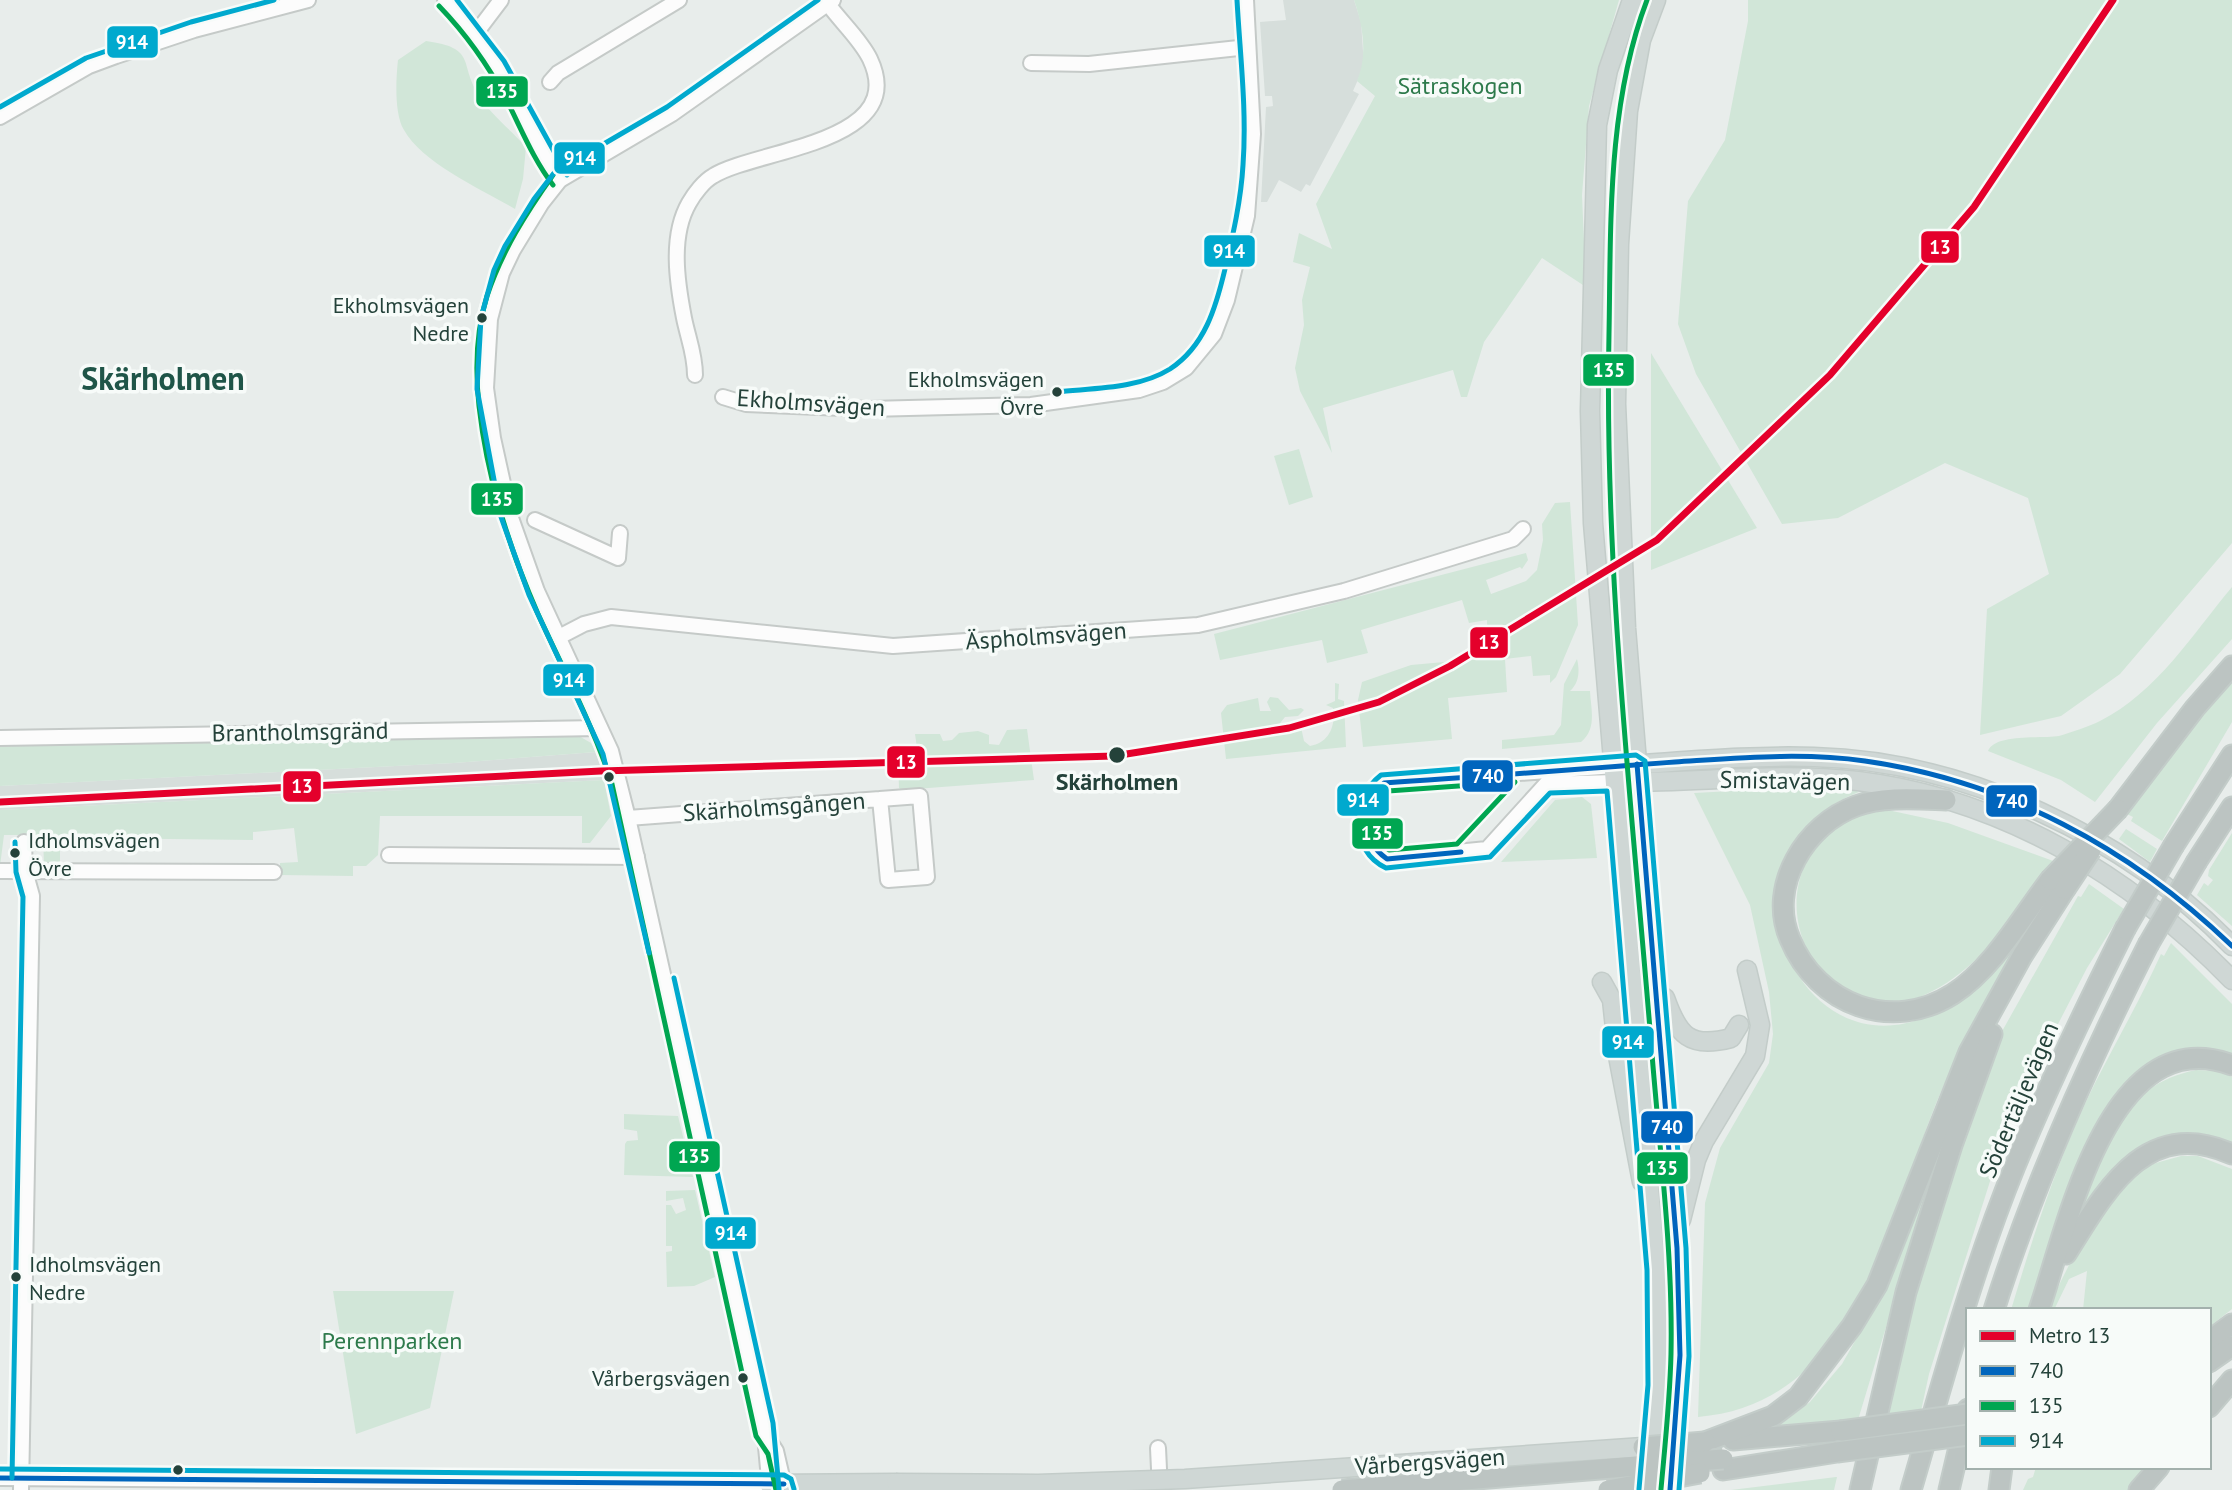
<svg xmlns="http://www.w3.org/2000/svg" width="2232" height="1490" font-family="'PT Sans',sans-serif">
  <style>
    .built { fill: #d6dedb }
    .green { fill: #d1e6d8 }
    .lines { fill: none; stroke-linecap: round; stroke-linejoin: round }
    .minor-casing { stroke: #c5cac8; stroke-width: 18 }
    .major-casing { stroke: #c3ccc9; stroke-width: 21 }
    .highway-casing { stroke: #c3ccc9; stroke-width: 23 }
    .minor { stroke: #fcfcfc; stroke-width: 14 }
    .major { stroke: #cfd7d5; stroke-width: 18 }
    .highway { stroke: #bcc4c2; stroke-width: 19 }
    .major-bridge-casing { stroke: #c3ccc9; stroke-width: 21; stroke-linecap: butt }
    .highway-bridge-casing { stroke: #c3ccc9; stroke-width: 23; stroke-linecap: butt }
    .major-bridge { stroke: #cfd7d5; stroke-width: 18 }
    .highway-bridge { stroke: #bcc4c2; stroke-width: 19 }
    .bus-1-casing { stroke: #f7fbf9; stroke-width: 10 }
    .bus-2-casing { stroke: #f7fbf9; stroke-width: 10 }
    .bus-3-casing { stroke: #f7fbf9; stroke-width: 10 }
    .bus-1 { stroke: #0065bd; stroke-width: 5 }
    .bus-2 { stroke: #00a651; stroke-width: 5 }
    .bus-3 { stroke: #00a9ce; stroke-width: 5 }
    .metro-1-casing { stroke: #f7fbf9; stroke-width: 12 }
    .metro-1 { stroke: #e4002b; stroke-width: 7 }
    .bus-dot { fill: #24423a; stroke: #f7fbf9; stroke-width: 2.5 }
    .labels { text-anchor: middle; stroke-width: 7; stroke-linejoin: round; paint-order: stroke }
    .bus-label { font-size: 22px; fill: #24423a; stroke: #f7fbf9; text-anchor: end }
    .park-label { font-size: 24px; fill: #2d7a4b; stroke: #f7fbf9 }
    .street-label { font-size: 24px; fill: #24423a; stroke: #f7fbf9 }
    .stop-label { font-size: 24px; font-weight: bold; fill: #24423a; stroke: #f7fbf9 }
    .district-label { font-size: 32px; font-weight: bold; fill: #1f5548; stroke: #f7fbf9 }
    .line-badge { stroke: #f7fbf9; stroke-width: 2.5 }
    .badge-label { font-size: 19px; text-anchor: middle; font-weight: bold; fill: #fff }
  </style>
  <rect width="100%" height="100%" fill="#e8edeb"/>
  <g class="built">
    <path d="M 1283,0 L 1354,0 L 1361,22 L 1364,66 L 1353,91 L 1359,94 L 1310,186 L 1306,184 L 1301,192 L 1279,180 L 1267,202 L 1261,202 L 1266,107 L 1273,106 L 1272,96 L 1265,96 L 1260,22 L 1286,20 Z"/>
    <path d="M 596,752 L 604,780 L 0,810 L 0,786 L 454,763 Z"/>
  </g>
  <g class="green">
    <path d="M 1354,0 L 1619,0 L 1589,106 L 1582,195 L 1586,287 L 1542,258 L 1484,342 L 1467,397 L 1461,397 L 1453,370 L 1323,408 L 1332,453 L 1300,391 L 1295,368 L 1304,325 L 1302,300 L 1310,267 L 1293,262 L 1299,233 L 1332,249 L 1316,204 L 1375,96 L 1357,81 C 1368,55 1363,26 1354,0 Z"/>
    <path d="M 1748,0 L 2232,0 L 2232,543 L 2120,674 L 2061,716 L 1980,735 L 1987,609 L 2049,574 L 2028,498 L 1945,463 L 1838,518 L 1782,524 L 1696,374 L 1678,324 L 1688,201 L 1725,140 L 1748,21 Z"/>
    <path d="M 426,41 C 477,48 459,63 478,94 C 489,113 511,130 526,147 L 523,179 L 515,209 C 483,190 422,163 404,130 C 394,114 396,78 398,60 Z"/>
    <path d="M 1651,353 L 1757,528 L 1651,570 Z"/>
    <path d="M 1299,449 L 1313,497 L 1289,505 L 1274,456 Z"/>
    <path d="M 1570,502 L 1578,625 L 1556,677 L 1550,683 L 1550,675 L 1533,676 L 1531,656 L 1505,659 L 1507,692 L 1448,698 L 1452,739 L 1363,747 L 1358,700 L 1362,682 L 1411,665 L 1488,658 L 1487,620 L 1469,623 L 1462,600 L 1361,630 L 1368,653 L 1327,663 L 1322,640 L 1220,660 L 1214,634 L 1526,553 L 1528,560 L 1522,569 L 1520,567 L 1486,580 L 1491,594 L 1526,581 L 1537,570 L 1543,540 L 1542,524 L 1555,503 Z"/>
    <path d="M 2232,587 L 2232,639 L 2157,723 L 2095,802 L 2061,780 L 1988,751 C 1995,733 2043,739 2059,736 C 2072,732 2088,727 2100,721 C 2157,692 2192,635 2232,587 Z"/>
    <path d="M 1577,659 C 1580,671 1579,683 1570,691 L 1590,691 C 1591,710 1597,729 1581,742 L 1502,749 L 1502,740 L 1554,735 L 1561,725 L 1564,684 Z"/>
    <path d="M 2232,675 L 2232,722 L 2162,841 L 2131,821 L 2133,817 L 2127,814 L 2146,785 Z"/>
    <path d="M 1335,683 L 1339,684 L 1338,699 L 1344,701 L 1346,747 L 1226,759 L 1221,713 L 1227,705 L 1258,698 L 1260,711 L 1271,711 L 1267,702 L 1270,697 L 1278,698 L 1289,710 L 1301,708 L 1304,710 L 1298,716 L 1285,717 L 1277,727 L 1284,732 L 1291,725 L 1301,727 L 1304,741 L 1310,746 C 1329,743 1336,726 1333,708 L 1326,705 L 1335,701 Z"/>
    <path d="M 1027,729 L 1034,780 L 902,790 L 899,788 L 898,756 L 918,755 L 915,734 L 940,734 L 943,741 L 952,740 L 959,733 L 978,731 L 989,735 L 989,744 L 999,745 L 1007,730 Z"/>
    <path d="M 579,736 L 591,743 L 596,752 L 454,763 L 0,786 L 0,745 Z"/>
    <path d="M 604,780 L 611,816 L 590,843 L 582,843 L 582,816 L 380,816 L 378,855 L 366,866 L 353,866 L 353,876 L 280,875 L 280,863 L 298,862 L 294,828 L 253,832 L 253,840 L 86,838 L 85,846 L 72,846 L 72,837 L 60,838 L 60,866 L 44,866 L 43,835 L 4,835 L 0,866 L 0,810 Z"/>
    <path d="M 1808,787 L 1848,788 L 1859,792 C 1700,853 1799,1088 1940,1010 C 1950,1004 1959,992 1967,984 C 1988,964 2008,944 2028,924 L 2031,926 C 2000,981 1965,1035 1940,1094 C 1889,1215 1859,1404 1698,1417 L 1705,1203 L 1720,1148 L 1769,1063 L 1773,1034 L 1769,992 L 1750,905 L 1694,793 Z"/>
    <path d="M 1582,797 L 1591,804 L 1597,858 L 1501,862 L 1555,800 Z"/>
    <path d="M 1883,809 L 1948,823 L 2056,862 C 2022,905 1988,959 1940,987 C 1829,1053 1744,897 1835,828 C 1841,824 1849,815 1856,812 C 1863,809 1875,810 1883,809 Z"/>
    <path d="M 2126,829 L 2157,849 L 2150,862 L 2119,839 Z"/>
    <path d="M 2232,833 L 2232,926 L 2197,895 L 2204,883 L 2208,886 L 2213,880 L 2208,876 L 2209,870 Z"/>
    <path d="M 2089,884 L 2124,909 L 2087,968 L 2057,1026 L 1998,1156 L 1929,1374 L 1921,1411 L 1886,1416 L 1920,1267 L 1996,1042 L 2078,896 L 2081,897 Z"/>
    <path d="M 2171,943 L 2232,1004 L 2232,1058 L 2139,1074 L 2030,1310 L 2011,1310 C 2034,1233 2059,1155 2095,1083 C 2117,1040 2141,998 2161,954 L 2164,956 Z"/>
    <path d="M 2196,1070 L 2219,1071 L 2232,1077 L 2232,1145 L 2196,1136 L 2106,1181 L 2079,1215 C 2101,1149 2120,1085 2196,1070 Z"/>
    <path d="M 624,1114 L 678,1116 L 693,1177 L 624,1175 L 625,1144 L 627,1141 L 638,1140 L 637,1131 L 624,1129 Z"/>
    <path d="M 1941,1145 L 1858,1420 L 1782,1428 L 1780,1425 L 1810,1402 L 1842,1364 L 1867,1320 Z"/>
    <path d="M 2181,1156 L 2198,1156 L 2232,1169 L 2232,1309 L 2209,1327 L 2209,1310 L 2083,1310 L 2087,1271 L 2069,1279 L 2054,1310 L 2048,1310 C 2065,1269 2103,1195 2140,1171 C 2151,1163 2167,1160 2181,1156 Z"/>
    <path d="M 695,1190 L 715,1277 L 694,1286 L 667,1287 L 666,1252 L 672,1251 L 672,1246 L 666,1246 L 666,1205 L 671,1205 L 676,1214 L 686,1210 L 683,1198 L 666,1201 L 666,1191 Z"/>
    <path d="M 333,1291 L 454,1291 L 430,1408 L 356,1434 Z"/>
    <path d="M 2036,1467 L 2148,1467 L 2129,1490 L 2023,1490 L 2028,1479 L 2033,1477 Z"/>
    <path d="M 1837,1477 L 1834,1490 L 1731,1490 L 1836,1477 Z"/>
  </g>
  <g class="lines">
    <g class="minor-casing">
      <g id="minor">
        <path d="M 445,0 C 478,32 501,69 521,110 C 534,134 543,160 560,180"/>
        <path d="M 476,33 L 501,0"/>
        <path d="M 1031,63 L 1089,64 L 1248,47"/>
        <path d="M 550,82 L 558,73 L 679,0"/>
        <path d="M 0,117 L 89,66 L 116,56 L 194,30 L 308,0"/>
        <path d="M 695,375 C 695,354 688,338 684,318 C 677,282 670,236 689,203 C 694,194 704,181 713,176 C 756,149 910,144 870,59 C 861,40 841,22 828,4"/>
        <path d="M 723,397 L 746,404 L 869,409 L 1031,405 L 1139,390 L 1163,382 L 1186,368 L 1214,334 L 1227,300 L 1247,216 L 1253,134 L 1246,0"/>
        <path d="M 535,520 L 618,558 L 620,533"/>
        <path d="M 559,637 L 584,624 L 611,617 L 893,646 L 1198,625 L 1344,591 L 1513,539 L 1523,529"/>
        <path d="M 0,738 L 600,728"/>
        <path d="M 1614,766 L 1384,783 C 1361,800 1360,846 1387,859 L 1487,849 L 1546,784 L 1615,782"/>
        <path d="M 628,818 L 880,799 L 920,796 L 927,877 L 888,880 L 880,799"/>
        <path d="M 389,855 L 637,857"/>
        <path d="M 0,871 L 274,872"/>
        <path d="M 765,1434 L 776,1451 L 785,1490"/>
        <path d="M 1158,1448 L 1160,1490"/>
        <path d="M 0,1478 L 769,1484"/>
        <path d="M 21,1490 L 32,896 L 25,871 L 24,842"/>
        <path d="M 770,1490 L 764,1425 L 628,818 L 611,751 L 537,591 L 510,515 L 493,438 L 486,388 L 490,319 L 502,273 L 513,250 L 541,204 L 560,180 L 672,114 L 833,0"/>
      </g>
    </g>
    <g class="major-casing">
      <g id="major">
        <path d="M 1632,0 L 1608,70 L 1597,125 L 1590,411 L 1593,523 L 1656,1270 L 1659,1340 L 1650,1459"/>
        <path d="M 1656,0 L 1641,40 L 1628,111 L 1619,244 L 1616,404 L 1626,628 L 1677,1248 L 1680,1355 L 1670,1490"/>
        <path d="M 1628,765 C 1690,761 1752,755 1814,757 C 1966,761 2127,837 2232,946"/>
        <path d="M 1629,782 C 1705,782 1783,772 1858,781 C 2004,799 2132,877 2232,980"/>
        <path d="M 1602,982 L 1612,1000 L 1618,1056 L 1642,1182"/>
        <path d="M 1665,998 C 1678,1035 1689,1049 1731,1038 L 1739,1025"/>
        <path d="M 1681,1220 L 1696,1160 L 1704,1141 L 1755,1056 L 1760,1025 L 1747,970"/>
        <path d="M 769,1484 L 896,1483"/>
      </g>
    </g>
    <g class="highway-casing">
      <g id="highway">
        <path d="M 1946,800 C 1918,799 1883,796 1856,806 C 1806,824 1767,886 1790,939 C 1817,1005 1892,1033 1953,994 C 1993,968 2021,918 2050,880"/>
        <path d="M 2118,809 L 2195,708 L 2232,666"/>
        <path d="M 2174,845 L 2232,755"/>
        <path d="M 2197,861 L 2232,807"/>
        <path d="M 2066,1254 C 2105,1192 2145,1115 2232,1154"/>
        <path d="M 1994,1310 C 2034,1183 2088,1063 2148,945"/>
        <path d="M 2039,1310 C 2067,1229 2108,1019 2232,1065"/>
        <path d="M 2209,1341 L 2232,1324"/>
        <path d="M 2209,1362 L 2232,1346"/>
        <path d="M 2209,1407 L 2232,1380"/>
        <path d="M 1733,1440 L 1841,1431"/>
        <path d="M 1705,1442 L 1773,1416 L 1798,1397 L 1852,1326 L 1877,1285 L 1969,1052 L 2022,956 L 2065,889"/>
        <path d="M 1723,1470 L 1837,1452"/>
        <path d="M 1860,1490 L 1906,1292 L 1952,1145 L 1992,1034"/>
        <path d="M 1911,1490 C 1943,1381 1972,1271 2015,1166 C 2048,1085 2086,1007 2125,929"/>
        <path d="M 1949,1490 L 1968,1409"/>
        <path d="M 1999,1490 L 2002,1467"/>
        <path d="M 2139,1490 L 2159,1467"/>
      </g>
    </g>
    <use href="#minor" class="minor"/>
    <use href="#major" class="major"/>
    <use href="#highway" class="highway"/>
    <g class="major-bridge-casing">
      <path id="major-bridge" d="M 896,1483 L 1038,1484 L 1185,1479 L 1643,1447"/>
    </g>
    <g class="highway-bridge-casing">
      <g id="highway-bridge">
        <path d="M 2050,880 L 2118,809"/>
        <path d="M 2065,889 L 2091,850"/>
        <path d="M 2125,929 L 2174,845"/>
        <path d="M 2148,945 L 2197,861"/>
        <path d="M 1841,1431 L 1968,1414"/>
        <path d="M 1643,1447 L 1705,1442"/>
        <path d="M 1837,1452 L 1968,1435"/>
        <path d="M 1342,1490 L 1723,1459"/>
        <path d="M 1608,1490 L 1700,1473"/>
      </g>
    </g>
    <use href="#major-bridge" class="major-bridge"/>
    <use href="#highway-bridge" class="highway-bridge"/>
    <g class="bus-1-casing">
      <g id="bus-1">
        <path d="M 1637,764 L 1677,1248 L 1680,1355 L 1670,1490"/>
        <path d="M 1461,852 L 1387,859 C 1360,840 1362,805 1384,783 C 1481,777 1578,769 1675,762 C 1738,758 1802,752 1865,761 C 2006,781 2130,848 2232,946"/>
        <path d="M 0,1478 L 784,1484"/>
      </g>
    </g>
    <g class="bus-2-casing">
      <g id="bus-2">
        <path d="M 1647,0 C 1607,105 1611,224 1609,334 C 1604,574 1633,815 1652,1054 C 1660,1154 1673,1254 1671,1354 C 1670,1399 1665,1445 1661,1489"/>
        <path d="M 439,6 C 466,34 488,65 506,99 C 521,128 533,159 553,185"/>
        <path d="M 553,175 C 526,213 502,251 487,296 C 476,331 475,369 479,406 C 487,478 509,548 538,614 C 564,671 593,725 612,784 L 756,1436 L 768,1454 L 776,1490"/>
        <path d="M 1515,782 L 1457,844 L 1389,850 C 1370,836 1372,807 1388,791 Z"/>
      </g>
    </g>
    <g class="bus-3-casing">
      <g id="bus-3">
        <path d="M 457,0 L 504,61 L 567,175"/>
        <path d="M 0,107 L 86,58 L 191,22 L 274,0"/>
        <path d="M 1057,392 C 1094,388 1138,389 1170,369 C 1205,346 1216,307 1225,269 C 1233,235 1241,200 1243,165 C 1247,110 1240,55 1237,0"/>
        <path d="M 649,953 L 603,754 L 529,595 L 501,517 L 477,389 L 481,318 L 494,270 L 505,246 L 534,199 L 554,173 L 667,107 L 818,0"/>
        <path d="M 674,978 L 773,1423 L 779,1489"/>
        <path d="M 0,1469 L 784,1475 L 791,1479 L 794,1489"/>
        <path d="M 12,1478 L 23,897 L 16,872 L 15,842"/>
        <path d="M 1639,1489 L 1648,1385 L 1647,1270 L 1607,791 L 1550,793 L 1490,857 L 1386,868 C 1349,851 1351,798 1381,775 L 1636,755 L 1645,761 L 1686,1248 L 1689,1356 L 1679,1490"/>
      </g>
    </g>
    <use href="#bus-1" class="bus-1"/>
    <use href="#bus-2" class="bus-2"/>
    <use href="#bus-3" class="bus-3"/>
    <g class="metro-1-casing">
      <path id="metro-1" d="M 0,802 L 601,771 L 1114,756 L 1289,728 L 1379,702 L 1450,666 L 1657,540 L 1830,375 L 1974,207 L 2113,0"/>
    </g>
    <use href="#metro-1" class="metro-1"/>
  </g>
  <g class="bus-dot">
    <circle cx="482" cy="318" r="6"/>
    <circle cx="1057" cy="392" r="6"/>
    <circle cx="1117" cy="755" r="9"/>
    <circle cx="609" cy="777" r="6"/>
    <circle cx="15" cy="853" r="6"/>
    <circle cx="16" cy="1277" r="6"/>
    <circle cx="743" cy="1378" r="6"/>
    <circle cx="178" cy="1470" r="6"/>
  </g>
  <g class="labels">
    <g class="bus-label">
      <text x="469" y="313">Ekholmsvägen<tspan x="469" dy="28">Nedre</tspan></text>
      <text x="1044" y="387">Ekholmsvägen<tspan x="1044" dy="28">Övre</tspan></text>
      <text x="28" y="848" text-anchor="start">Idholmsvägen<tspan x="28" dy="28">Övre</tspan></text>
      <text x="29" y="1272" text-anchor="start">Idholmsvägen<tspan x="29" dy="28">Nedre</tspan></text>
      <text x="730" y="1386">Vårbergsvägen</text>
    </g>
    <g class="park-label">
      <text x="1460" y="94">Sätraskogen</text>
      <text x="392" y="1349">Perennparken</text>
    </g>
    <g class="street-label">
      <text transform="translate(811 403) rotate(4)" y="8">Ekholmsvägen</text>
      <text transform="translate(1046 636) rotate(-4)" y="8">Äspholmsvägen</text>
      <text transform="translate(300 732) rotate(-1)" y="8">Brantholmsgränd</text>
      <text transform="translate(1785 781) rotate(1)" y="8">Smistavägen</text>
      <text transform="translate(774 807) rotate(-4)" y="8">Skärholmsgången</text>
      <text transform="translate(2019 1100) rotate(-67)" y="8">Södertäljevägen</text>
      <text transform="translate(1430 1462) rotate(-4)" y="8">Vårbergsvägen</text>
    </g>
    <g class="stop-label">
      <text x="1117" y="790">Skärholmen</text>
    </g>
    <g class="district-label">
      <text x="163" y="390">Skärholmen</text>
    </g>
  </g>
  <g class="line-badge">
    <rect x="106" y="25" width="53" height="34" rx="7" fill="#00a9ce"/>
    <rect x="475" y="75" width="54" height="33" rx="7" fill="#00a651"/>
    <rect x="553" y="141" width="53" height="34" rx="7" fill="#00a9ce"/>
    <rect x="1920" y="230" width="40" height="34" rx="7" fill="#e4002b"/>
    <rect x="1203" y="234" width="53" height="34" rx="7" fill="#00a9ce"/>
    <rect x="1582" y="353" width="53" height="34" rx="7" fill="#00a651"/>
    <rect x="470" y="482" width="54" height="34" rx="7" fill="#00a651"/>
    <rect x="1469" y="626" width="40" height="33" rx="7" fill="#e4002b"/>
    <rect x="542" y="663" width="53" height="34" rx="7" fill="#00a9ce"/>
    <rect x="886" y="745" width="40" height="34" rx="7" fill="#e4002b"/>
    <rect x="1461" y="759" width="53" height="34" rx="7" fill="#0065bd"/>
    <rect x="282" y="770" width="40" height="33" rx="7" fill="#e4002b"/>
    <rect x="1336" y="783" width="54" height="34" rx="7" fill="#00a9ce"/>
    <rect x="1985" y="784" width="53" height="34" rx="7" fill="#0065bd"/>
    <rect x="1351" y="817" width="53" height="33" rx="7" fill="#00a651"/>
    <rect x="1601" y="1025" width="54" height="34" rx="7" fill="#00a9ce"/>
    <rect x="1640" y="1110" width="54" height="34" rx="7" fill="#0065bd"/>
    <rect x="668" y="1140" width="53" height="33" rx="7" fill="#00a651"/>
    <rect x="1636" y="1151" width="53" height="34" rx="7" fill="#00a651"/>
    <rect x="704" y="1216" width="53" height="34" rx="7" fill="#00a9ce"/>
  </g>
  <g class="badge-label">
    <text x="132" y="49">914</text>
    <text x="502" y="98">135</text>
    <text x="580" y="165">914</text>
    <text x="1940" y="254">13</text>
    <text x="1229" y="258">914</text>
    <text x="1609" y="377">135</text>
    <text x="497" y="506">135</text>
    <text x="1489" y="649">13</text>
    <text x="569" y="687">914</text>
    <text x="906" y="769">13</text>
    <text x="1488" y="783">740</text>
    <text x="302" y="793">13</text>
    <text x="1363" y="807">914</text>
    <text x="2012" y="808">740</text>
    <text x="1377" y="840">135</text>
    <text x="1628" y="1049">914</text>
    <text x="1667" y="1134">740</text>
    <text x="694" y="1163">135</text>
    <text x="1662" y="1175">135</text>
    <text x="731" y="1240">914</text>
  </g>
  <rect x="1966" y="1308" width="245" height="161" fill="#f7fbf9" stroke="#a3b1ad" stroke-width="2"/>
  <rect x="1980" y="1331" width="35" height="10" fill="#e4002b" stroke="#a3b1ad" stroke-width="2"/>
  <text x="2029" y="1343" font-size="21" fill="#24423a">Metro 13</text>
  <rect x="1980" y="1366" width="35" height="10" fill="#0065bd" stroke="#a3b1ad" stroke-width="2"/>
  <text x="2029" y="1378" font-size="21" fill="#24423a">740</text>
  <rect x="1980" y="1401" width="35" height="10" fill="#00a651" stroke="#a3b1ad" stroke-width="2"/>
  <text x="2029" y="1413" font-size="21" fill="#24423a">135</text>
  <rect x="1980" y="1436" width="35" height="10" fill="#00a9ce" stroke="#a3b1ad" stroke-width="2"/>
  <text x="2029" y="1448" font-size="21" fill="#24423a">914</text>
</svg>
